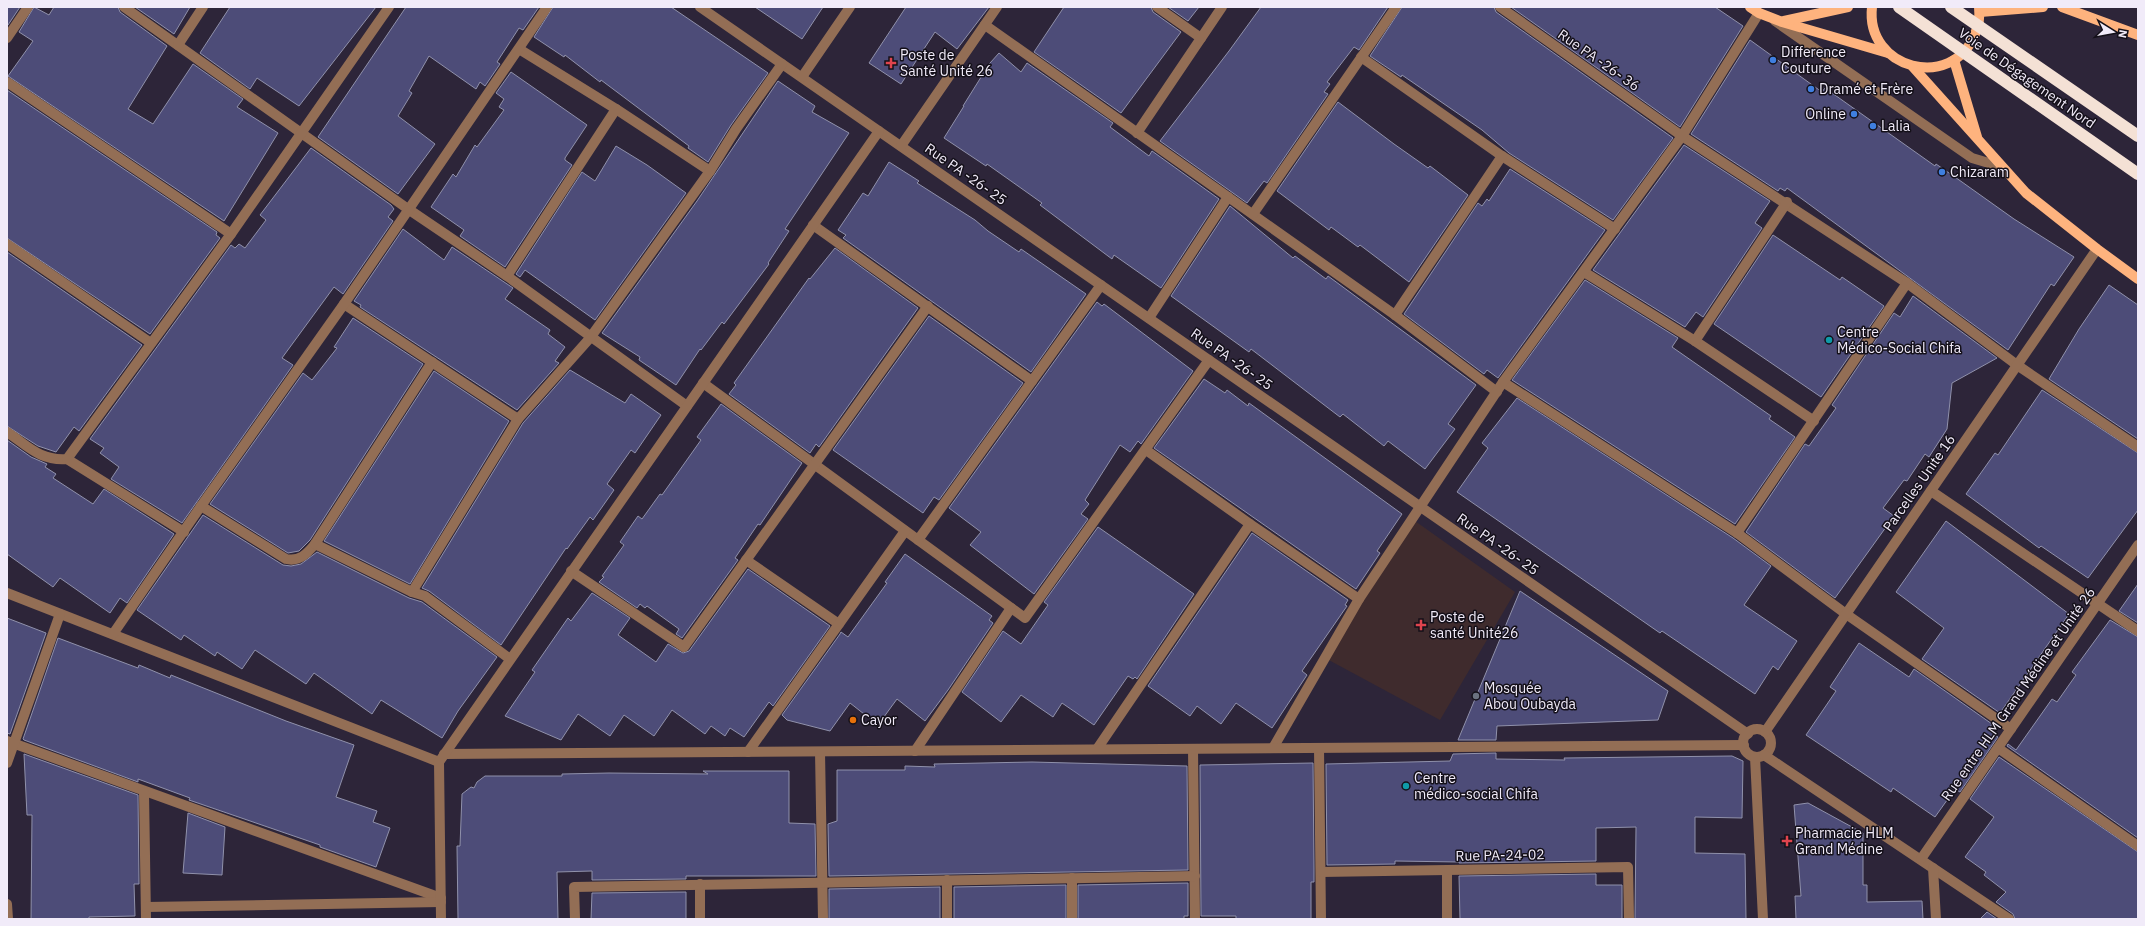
<svg xmlns="http://www.w3.org/2000/svg" width="2145" height="926" font-family="'IBM Plex Sans',sans-serif">
  <style>
    .medical { fill: #3f2b2d }
    .building { fill: #4d4c78; stroke: #9091ab }
    .lines { fill: none; stroke-linecap: round; stroke-linejoin: round }
    .minor { stroke: #936e55; stroke-width: 10 }
    .major { stroke: #feb37e; stroke-width: 10 }
    .highway-bridge { stroke: #f4e1d5; stroke-width: 12 }
    .shop-dot { fill: #3f7fe0; stroke: #141019; stroke-width: 1.5 }
    .health-dot { fill: #e0444e; stroke: #141019; stroke-width: 1.5 }
    .culture-dot { fill: #0f9aa8; stroke: #141019; stroke-width: 1.5 }
    .worship-dot { fill: #6b7280; stroke: #141019; stroke-width: 1.5 }
    .food-dot { fill: #e8710a; stroke: #141019; stroke-width: 1.5 }
    .labels { text-anchor: middle; stroke-width: 3; stroke-linejoin: round; paint-order: stroke }
    .poi-label { font-size: 14px; fill: #f1ebf9; stroke: #141019; text-anchor: start }
    .street-label { font-size: 14px; fill: #f1ebf9; stroke: #141019 }
  </style>
  <rect width="100%" height="100%" fill="#2d2539"/>
  <path class="medical" d="M 1415,521 L 1515,592 L 1440,720 L 1325,658 Z"/>
  <g class="building">
    <path d="M 7,7 L 20,7 L 8,25 L 7,24 Z"/>
    <path d="M 34,7 L 49,15 L 54,7 L 118,7 L 120,12 L 167,46 L 128,109 L 153,124 L 193,64 L 243,99 L 237,107 L 278,133 L 224,221 L 8,76 L 33,41 L 19,32 Z"/>
    <path d="M 135,7 L 190,7 L 174,34 Z"/>
    <path d="M 230,7 L 376,7 L 299,106 L 257,78 L 250,89 L 200,53 Z"/>
    <path d="M 406,7 L 539,7 L 523,30 L 519,28 L 497,62 L 500,64 L 485,86 L 480,82 L 476,89 L 429,56 L 409,91 L 412,93 L 398,116 L 435,144 L 398,194 L 318,137 Z"/>
    <path d="M 553,7 L 671,7 L 768,73 L 731,125 L 708,162 L 688,148 L 689,146 L 601,80 L 600,82 L 565,55 L 564,57 L 534,37 Z"/>
    <path d="M 755,7 L 823,7 L 802,39 Z"/>
    <path d="M 906,7 L 989,7 L 957,49 L 935,32 L 901,84 L 869,63 Z"/>
    <path d="M 1064,7 L 1151,7 L 1153,12 L 1181,32 L 1121,113 L 1034,52 Z"/>
    <path d="M 1168,7 L 1199,7 L 1188,21 Z"/>
    <path d="M 1261,7 L 1388,7 L 1359,50 L 1354,47 L 1327,82 L 1330,84 L 1324,92 L 1328,94 L 1267,183 L 1264,181 L 1247,203 L 1160,141 L 1229,51 Z"/>
    <path d="M 1402,7 L 1494,7 L 1496,12 L 1673,138 L 1613,220 L 1509,153 L 1482,130 L 1402,75 L 1401,77 L 1370,56 Z"/>
    <path d="M 1511,7 L 1715,7 L 1743,26 L 1680,127 Z"/>
    <path d="M 1750,40 L 1822,92 L 1825,88 L 1935,166 L 1936,164 L 1962,182 L 2014,219 L 2074,257 L 2054,286 L 2051,284 L 2008,350 L 1787,188 L 1785,191 L 1780,188 L 1778,191 L 1691,134 Z"/>
    <path d="M 999,53 L 1021,72 L 1027,63 L 1113,123 L 1110,127 L 1149,156 L 1152,151 L 1219,199 L 1161,288 L 1114,255 L 1112,259 L 1040,205 L 1042,203 L 987,164 L 986,166 L 944,138 L 964,106 L 963,106 L 983,74 L 982,72 Z"/>
    <path d="M 511,72 L 587,125 L 565,158 L 565,160 L 572,165 L 505,267 L 460,236 L 464,230 L 431,207 L 453,174 L 456,177 L 475,145 L 477,147 L 504,110 L 499,107 L 504,99 L 496,93 Z"/>
    <path d="M 778,81 L 815,106 L 812,112 L 849,133 L 785,229 L 789,231 L 768,263 L 769,264 L 724,324 L 722,322 L 701,350 L 700,349 L 676,385 L 639,360 L 640,357 L 602,333 L 697,201 Z"/>
    <path d="M 7,90 L 217,232 L 216,235 L 220,238 L 150,334 L 7,238 Z"/>
    <path d="M 1338,102 L 1394,144 L 1428,168 L 1430,166 L 1468,195 L 1409,282 L 1360,245 L 1358,247 L 1331,227 L 1329,230 L 1277,191 Z"/>
    <path d="M 1684,145 L 1770,201 L 1755,223 L 1762,228 L 1703,317 L 1696,312 L 1685,327 L 1593,270 Z"/>
    <path d="M 616,146 L 647,165 L 686,193 L 595,320 L 525,270 L 520,277 L 516,274 L 582,172 L 595,181 Z"/>
    <path d="M 311,148 L 391,205 L 394,209 L 388,217 L 393,221 L 343,294 L 334,287 L 282,358 L 293,365 L 182,523 L 111,479 L 119,467 L 100,453 L 104,448 L 90,439 L 231,245 L 235,248 L 239,244 L 245,248 L 266,220 L 260,215 Z"/>
    <path d="M 889,162 L 919,181 L 917,183 L 975,220 L 988,231 L 1019,252 L 1021,249 L 1086,294 L 1031,372 L 843,238 L 846,235 L 838,230 L 863,193 L 868,196 Z"/>
    <path d="M 1510,169 L 1605,230 L 1498,378 L 1487,370 L 1484,374 L 1404,314 L 1478,203 L 1482,206 L 1487,199 L 1489,201 Z"/>
    <path d="M 1230,206 L 1293,258 L 1295,256 L 1326,279 L 1328,276 L 1476,385 L 1448,424 L 1455,429 L 1425,469 L 1388,441 L 1384,446 L 1343,414 L 1340,417 L 1251,349 L 1249,352 L 1171,296 Z"/>
    <path d="M 403,229 L 444,260 L 452,247 L 513,288 L 505,299 L 550,330 L 548,334 L 565,347 L 555,361 L 559,363 L 517,410 L 360,307 L 361,305 L 354,301 Z"/>
    <path d="M 1773,235 L 1840,280 L 1842,277 L 1884,306 L 1821,397 L 1714,324 Z"/>
    <path d="M 835,248 L 918,308 L 819,447 L 816,444 L 810,453 L 729,394 L 736,385 L 734,383 L 809,278 L 810,279 Z"/>
    <path d="M 7,252 L 142,345 L 79,431 L 74,427 L 56,452 L 38,446 L 7,426 Z"/>
    <path d="M 1585,280 L 1678,338 L 1672,347 L 1771,416 L 1769,419 L 1795,437 L 1735,524 L 1512,380 Z"/>
    <path d="M 2109,285 L 2138,305 L 2138,439 L 2049,379 L 2079,329 Z"/>
    <path d="M 1913,296 L 1997,358 L 1952,383 L 1947,429 L 1929,457 L 1925,454 L 1907,481 L 1904,480 L 1883,508 L 1894,516 L 1835,598 L 1746,532 L 1805,444 L 1809,446 L 1836,408 L 1832,405 L 1894,313 L 1900,317 Z"/>
    <path d="M 1097,302 L 1102,306 L 1104,304 L 1193,371 L 1141,444 L 1138,441 L 1130,452 L 1120,445 L 1085,500 L 1089,504 L 1081,514 L 1088,519 L 1034,594 L 970,545 L 981,532 L 949,508 Z"/>
    <path d="M 929,316 L 1023,383 L 939,500 L 934,497 L 923,513 L 833,450 Z"/>
    <path d="M 353,318 L 423,364 L 310,540 L 299,551 L 288,553 L 210,504 L 303,373 L 312,380 L 337,348 L 334,347 Z"/>
    <path d="M 570,370 L 625,403 L 631,394 L 661,415 L 635,453 L 631,450 L 607,484 L 614,490 L 593,520 L 590,517 L 567,549 L 566,548 L 501,645 L 429,591 L 422,588 L 523,423 Z"/>
    <path d="M 434,371 L 509,421 L 410,584 L 324,541 Z"/>
    <path d="M 1204,379 L 1225,393 L 1227,390 L 1248,406 L 1249,403 L 1402,514 L 1377,551 L 1380,553 L 1356,589 L 1154,448 Z"/>
    <path d="M 2042,390 L 2138,453 L 2138,510 L 2088,578 L 2041,546 L 2039,548 L 1966,494 L 1995,453 L 1998,455 Z"/>
    <path d="M 1517,398 L 1733,538 L 1771,566 L 1744,605 L 1797,641 L 1778,670 L 1773,666 L 1755,694 L 1662,631 L 1660,633 L 1457,492 L 1488,448 L 1482,443 Z"/>
    <path d="M 721,404 L 802,463 L 760,525 L 758,524 L 735,558 L 738,560 L 682,638 L 676,634 L 679,629 L 647,606 L 645,608 L 640,604 L 637,608 L 599,582 L 604,577 L 602,576 L 624,545 L 620,542 L 638,516 L 642,519 L 660,494 L 662,495 L 701,440 L 697,437 Z"/>
    <path d="M 7,440 L 31,457 L 47,464 L 45,467 L 56,474 L 53,478 L 93,504 L 104,489 L 174,534 L 127,603 L 120,598 L 110,613 L 60,578 L 53,587 L 7,554 Z"/>
    <path d="M 203,515 L 283,565 L 291,566 L 301,564 L 317,552 L 409,598 L 422,602 L 497,657 L 458,711 L 442,738 L 381,700 L 372,714 L 314,673 L 306,684 L 255,650 L 242,669 L 217,652 L 215,656 L 184,635 L 181,640 L 137,610 Z"/>
    <path d="M 1946,521 L 2069,614 L 2000,713 L 1922,659 L 1944,628 L 1896,592 Z"/>
    <path d="M 1098,527 L 1194,594 L 1137,679 L 1135,677 L 1133,679 L 1128,676 L 1094,725 L 1062,703 L 1053,717 L 1021,695 L 1001,722 L 962,692 L 1003,631 L 1021,644 L 1048,605 L 1044,602 Z"/>
    <path d="M 1252,533 L 1348,600 L 1345,605 L 1347,606 L 1302,671 L 1307,675 L 1272,728 L 1236,703 L 1221,724 L 1197,706 L 1190,716 L 1148,686 Z"/>
    <path d="M 905,554 L 992,616 L 989,620 L 993,623 L 948,690 L 925,721 L 897,699 L 878,725 L 850,703 L 830,731 L 787,720 L 782,715 L 840,634 L 841,632 L 848,637 L 887,583 L 885,582 Z"/>
    <path d="M 748,569 L 830,626 L 773,706 L 769,702 L 744,737 L 730,728 L 725,736 L 711,726 L 705,734 L 672,710 L 654,736 L 624,715 L 610,736 L 578,714 L 561,740 L 505,716 L 535,672 L 532,670 L 568,618 L 571,621 L 592,593 L 630,618 L 618,635 L 656,662 L 668,644 L 683,653 L 689,651 Z"/>
    <path d="M 2138,584 L 2138,623 L 2119,611 Z"/>
    <path d="M 1520,591 L 1668,691 L 1658,720 L 1497,726 L 1496,740 L 1458,740 Z"/>
    <path d="M 7,618 L 46,633 L 10,734 L 7,733 Z"/>
    <path d="M 2110,620 L 2138,637 L 2138,838 L 2007,746 L 2008,744 L 2016,750 L 2052,699 L 2057,702 L 2076,675 L 2072,672 Z"/>
    <path d="M 58,638 L 138,668 L 139,665 L 170,678 L 171,675 L 286,721 L 354,745 L 336,797 L 377,811 L 373,822 L 390,828 L 376,867 L 320,847 L 320,845 L 189,800 L 190,798 L 138,779 L 138,782 L 24,740 L 23,739 Z"/>
    <path d="M 1859,643 L 1909,677 L 1914,669 L 1992,724 L 1988,730 L 1998,737 L 1960,792 L 1955,789 L 1935,817 L 1893,788 L 1891,792 L 1806,735 L 1836,691 L 1830,687 Z"/>
    <path d="M 1496,753 L 1496,759 L 1565,760 L 1564,758 L 1732,756 L 1743,761 L 1742,818 L 1695,817 L 1695,853 L 1745,854 L 1746,919 L 1635,919 L 1636,827 L 1596,828 L 1596,861 L 1459,863 L 1459,862 L 1395,861 L 1395,864 L 1327,865 L 1326,764 L 1450,761 L 1453,754 Z"/>
    <path d="M 24,754 L 138,795 L 139,884 L 134,884 L 135,916 L 89,917 L 89,919 L 31,919 L 32,815 L 27,815 Z"/>
    <path d="M 1999,757 L 2138,852 L 2138,919 L 2015,919 L 2013,914 L 1996,902 L 2006,892 L 1984,875 L 1986,872 L 1965,857 L 1994,817 L 1970,799 Z"/>
    <path d="M 1032,762 L 1187,766 L 1188,870 L 829,876 L 828,824 L 837,821 L 837,770 L 905,770 L 905,766 L 935,767 L 934,764 Z"/>
    <path d="M 1313,763 L 1314,868 L 1314,882 L 1311,882 L 1311,919 L 1236,919 L 1236,916 L 1201,916 L 1200,765 Z"/>
    <path d="M 703,771 L 789,771 L 789,823 L 815,824 L 816,876 L 686,876 L 686,879 L 592,880 L 592,871 L 557,872 L 558,919 L 458,919 L 457,846 L 460,846 L 462,794 L 471,787 L 474,788 L 477,782 L 485,776 L 562,776 L 562,774 L 609,773 L 708,774 Z"/>
    <path d="M 1808,803 L 1863,833 L 1863,885 L 1867,885 L 1867,902 L 1922,901 L 1923,919 L 1796,919 L 1795,896 L 1801,896 L 1794,805 Z"/>
    <path d="M 188,813 L 225,827 L 222,875 L 183,873 Z"/>
    <path d="M 1596,874 L 1596,885 L 1622,885 L 1622,919 L 1460,919 L 1459,876 Z"/>
    <path d="M 1188,883 L 1188,916 L 1184,916 L 1184,919 L 1078,919 L 1078,885 Z"/>
    <path d="M 1066,885 L 1066,919 L 954,919 L 954,887 Z"/>
    <path d="M 940,887 L 940,919 L 829,919 L 829,889 Z"/>
    <path d="M 686,892 L 686,919 L 591,919 L 592,893 Z"/>
    <path d="M 1987,912 L 1997,919 L 1980,919 Z"/>
  </g>
  <g class="lines">
    <g class="minor">
      <path d="M 124,7 L 408,209 L 507,276 L 687,406"/>
      <path d="M 700,7 L 1748,734"/>
      <path d="M 1157,7 L 1201,38"/>
      <path d="M 1500,7 L 1682,136 L 1907,283 L 2017,365 L 2138,447"/>
      <path d="M 1775,21 L 1972,158 L 2002,167"/>
      <path d="M 985,25 L 1395,315 L 1497,392"/>
      <path d="M 7,38 L 28,7"/>
      <path d="M 178,45 L 203,7"/>
      <path d="M 519,49 L 616,109 L 710,171"/>
      <path d="M 1361,57 L 1502,156 L 1615,229"/>
      <path d="M 802,77 L 850,7"/>
      <path d="M 7,82 L 231,234"/>
      <path d="M 1137,133 L 1222,7"/>
      <path d="M 901,146 L 997,7"/>
      <path d="M 1253,214 L 1396,7"/>
      <path d="M 813,225 L 1032,381"/>
      <path d="M 7,244 L 151,343"/>
      <path d="M 1584,272 L 1695,341 L 1814,421"/>
      <path d="M 507,276 L 616,109"/>
      <path d="M 344,304 L 518,419"/>
      <path d="M 1395,315 L 1502,156"/>
      <path d="M 1149,318 L 1228,197"/>
      <path d="M 1695,341 L 1787,202"/>
      <path d="M 1503,382 L 1737,533 L 1846,614 L 2011,729"/>
      <path d="M 703,383 L 1025,618 L 1209,360"/>
      <path d="M 7,432 C 28,446 40,461 67,459 L 231,234 L 389,7"/>
      <path d="M 1146,450 L 1250,524"/>
      <path d="M 67,459 L 184,532"/>
      <path d="M 1931,491 L 2138,631"/>
      <path d="M 201,506 L 286,559 C 299,562 307,554 315,544 L 432,362"/>
      <path d="M 1737,533 L 1907,283"/>
      <path d="M 918,540 L 1101,285"/>
      <path d="M 315,544 L 412,592 L 425,596 L 510,659"/>
      <path d="M 746,560 L 839,624"/>
      <path d="M 571,571 L 684,647 L 928,306"/>
      <path d="M 412,592 L 518,419 L 590,338 L 710,171 L 736,129 L 782,64"/>
      <path d="M 7,593 L 439,762"/>
      <path d="M 113,634 L 201,506 L 344,304 L 547,7"/>
      <circle cx="1757" cy="743" r="14"/>
      <path d="M 1765,732 L 2097,249"/>
      <path d="M 7,741 L 441,898"/>
      <path d="M 1273,748 L 1359,599 L 1503,382 L 1682,136 L 1759,13"/>
      <path d="M 1319,748 L 1321,919"/>
      <path d="M 1998,748 L 2138,846"/>
      <path d="M 1097,749 L 1250,524 L 1359,599"/>
      <path d="M 1193,749 L 1195,919"/>
      <path d="M 915,751 L 1011,608"/>
      <path d="M 748,752 L 905,531"/>
      <path d="M 820,752 L 823,919"/>
      <path d="M 444,754 L 1744,745"/>
      <path d="M 1764,755 L 2009,919"/>
      <path d="M 1755,757 L 1763,919"/>
      <path d="M 7,763 L 60,614"/>
      <path d="M 144,792 L 146,919"/>
      <path d="M 1921,859 L 2138,545"/>
      <path d="M 1933,868 L 1936,919"/>
      <path d="M 1447,870 L 1447,919"/>
      <path d="M 1321,872 L 1628,867 L 1629,919"/>
      <path d="M 1072,878 L 1072,919"/>
      <path d="M 947,880 L 947,919"/>
      <path d="M 700,884 L 700,919"/>
      <path d="M 7,904 L 8,919"/>
      <path d="M 146,907 L 441,902"/>
      <path d="M 441,919 L 439,762 L 879,131"/>
      <path d="M 575,919 L 574,887 L 1195,876"/>
    </g>
    <g class="major">
      <path d="M 1750,7 L 1759,13 L 1782,22 L 1888,53"/>
      <path d="M 1872,7 C 1865,69 1952,92 1975,34 C 1979,25 1980,16 1979,7"/>
      <path d="M 2062,7 L 2138,35"/>
      <path d="M 1980,12 L 2043,7"/>
      <path d="M 1784,21 L 1848,7"/>
      <path d="M 1954,60 L 1977,137"/>
      <path d="M 1913,67 L 2026,193 L 2097,249 L 2138,279"/>
    </g>
    <g class="highway-bridge">
      <path d="M 1899,7 L 2138,174"/>
      <path d="M 1951,7 L 2138,136"/>
    </g>
  </g>
  <g class="shop-dot">
    <circle cx="1773" cy="60" r="4"/>
    <circle cx="1811" cy="89" r="4"/>
    <circle cx="1854" cy="114" r="4"/>
    <circle cx="1873" cy="126" r="4"/>
    <circle cx="1942" cy="172" r="4"/>
  </g>
  <g class="health-dot">
    <path d="M889 57h4v4h4v4h-4v4h-4v-4h-4v-4h4z"/>
    <path d="M1419 619h4v4h4v4h-4v4h-4v-4h-4v-4h4z"/>
    <path d="M1785 835h4v4h4v4h-4v4h-4v-4h-4v-4h4z"/>
  </g>
  <g class="culture-dot">
    <circle cx="1829" cy="340" r="4"/>
    <circle cx="1406" cy="786" r="4"/>
  </g>
  <circle class="worship-dot" cx="1476" cy="696" r="4"/>
  <circle class="food-dot" cx="853" cy="720" r="4"/>
  <g class="labels">
    <g class="poi-label">
      <text x="1781" y="57">Difference<tspan x="1781" dy="16">Couture</tspan></text>
      <text x="900" y="60">Poste de<tspan x="900" dy="16">Santé Unité 26</tspan></text>
      <text x="1819" y="94">Dramé et Frère</text>
      <text x="1846" y="119" text-anchor="end">Online</text>
      <text x="1881" y="131">Lalia</text>
      <text x="1950" y="177">Chizaram</text>
      <text x="1837" y="337">Centre<tspan x="1837" dy="16">Médico-Social Chifa</tspan></text>
      <text x="1430" y="622">Poste de<tspan x="1430" dy="16">santé Unité26</tspan></text>
      <text x="1484" y="693">Mosquée<tspan x="1484" dy="16">Abou Oubayda</tspan></text>
      <text x="861" y="725">Cayor</text>
      <text x="1414" y="783">Centre<tspan x="1414" dy="16">médico-social Chifa</tspan></text>
      <text x="1795" y="838">Pharmacie HLM<tspan x="1795" dy="16">Grand Médine</tspan></text>
    </g>
    <g class="street-label">
      <text transform="translate(1599 60) rotate(35)" y="5">Rue PA -26- 36</text>
      <text transform="translate(2027 78) rotate(35)" y="5">Voie de Dégagement Nord</text>
      <text transform="translate(966 174) rotate(35)" y="5">Rue PA -26- 25</text>
      <text transform="translate(1232 359) rotate(35)" y="5">Rue PA -26- 25</text>
      <text transform="translate(1919 483) rotate(-55)" y="5">Parcelles Unite 16</text>
      <text transform="translate(1498 544) rotate(35)" y="5">Rue PA -26- 25</text>
      <text transform="translate(2018 694) rotate(-55)" y="5">Rue entre HLM Grand Médine et Unité 26</text>
      <text transform="translate(1500 855) rotate(-1)" y="5">Rue PA-24-02</text>
    </g>
  </g>
  <rect width="2145" height="926" fill="none" stroke="#f1ebf9" stroke-width="16"/>
  <g transform="translate(2113 32) rotate(101)" stroke="#141019" stroke-width="3" paint-order="stroke">
  <path d="M0-3L7 15L0 10L-7 15Z" fill="#f1ebf9"/>
  <text y="-6" font-size="11" font-weight="bold" text-anchor="middle" fill="#f1ebf9">N</text>
  </g>
</svg>
